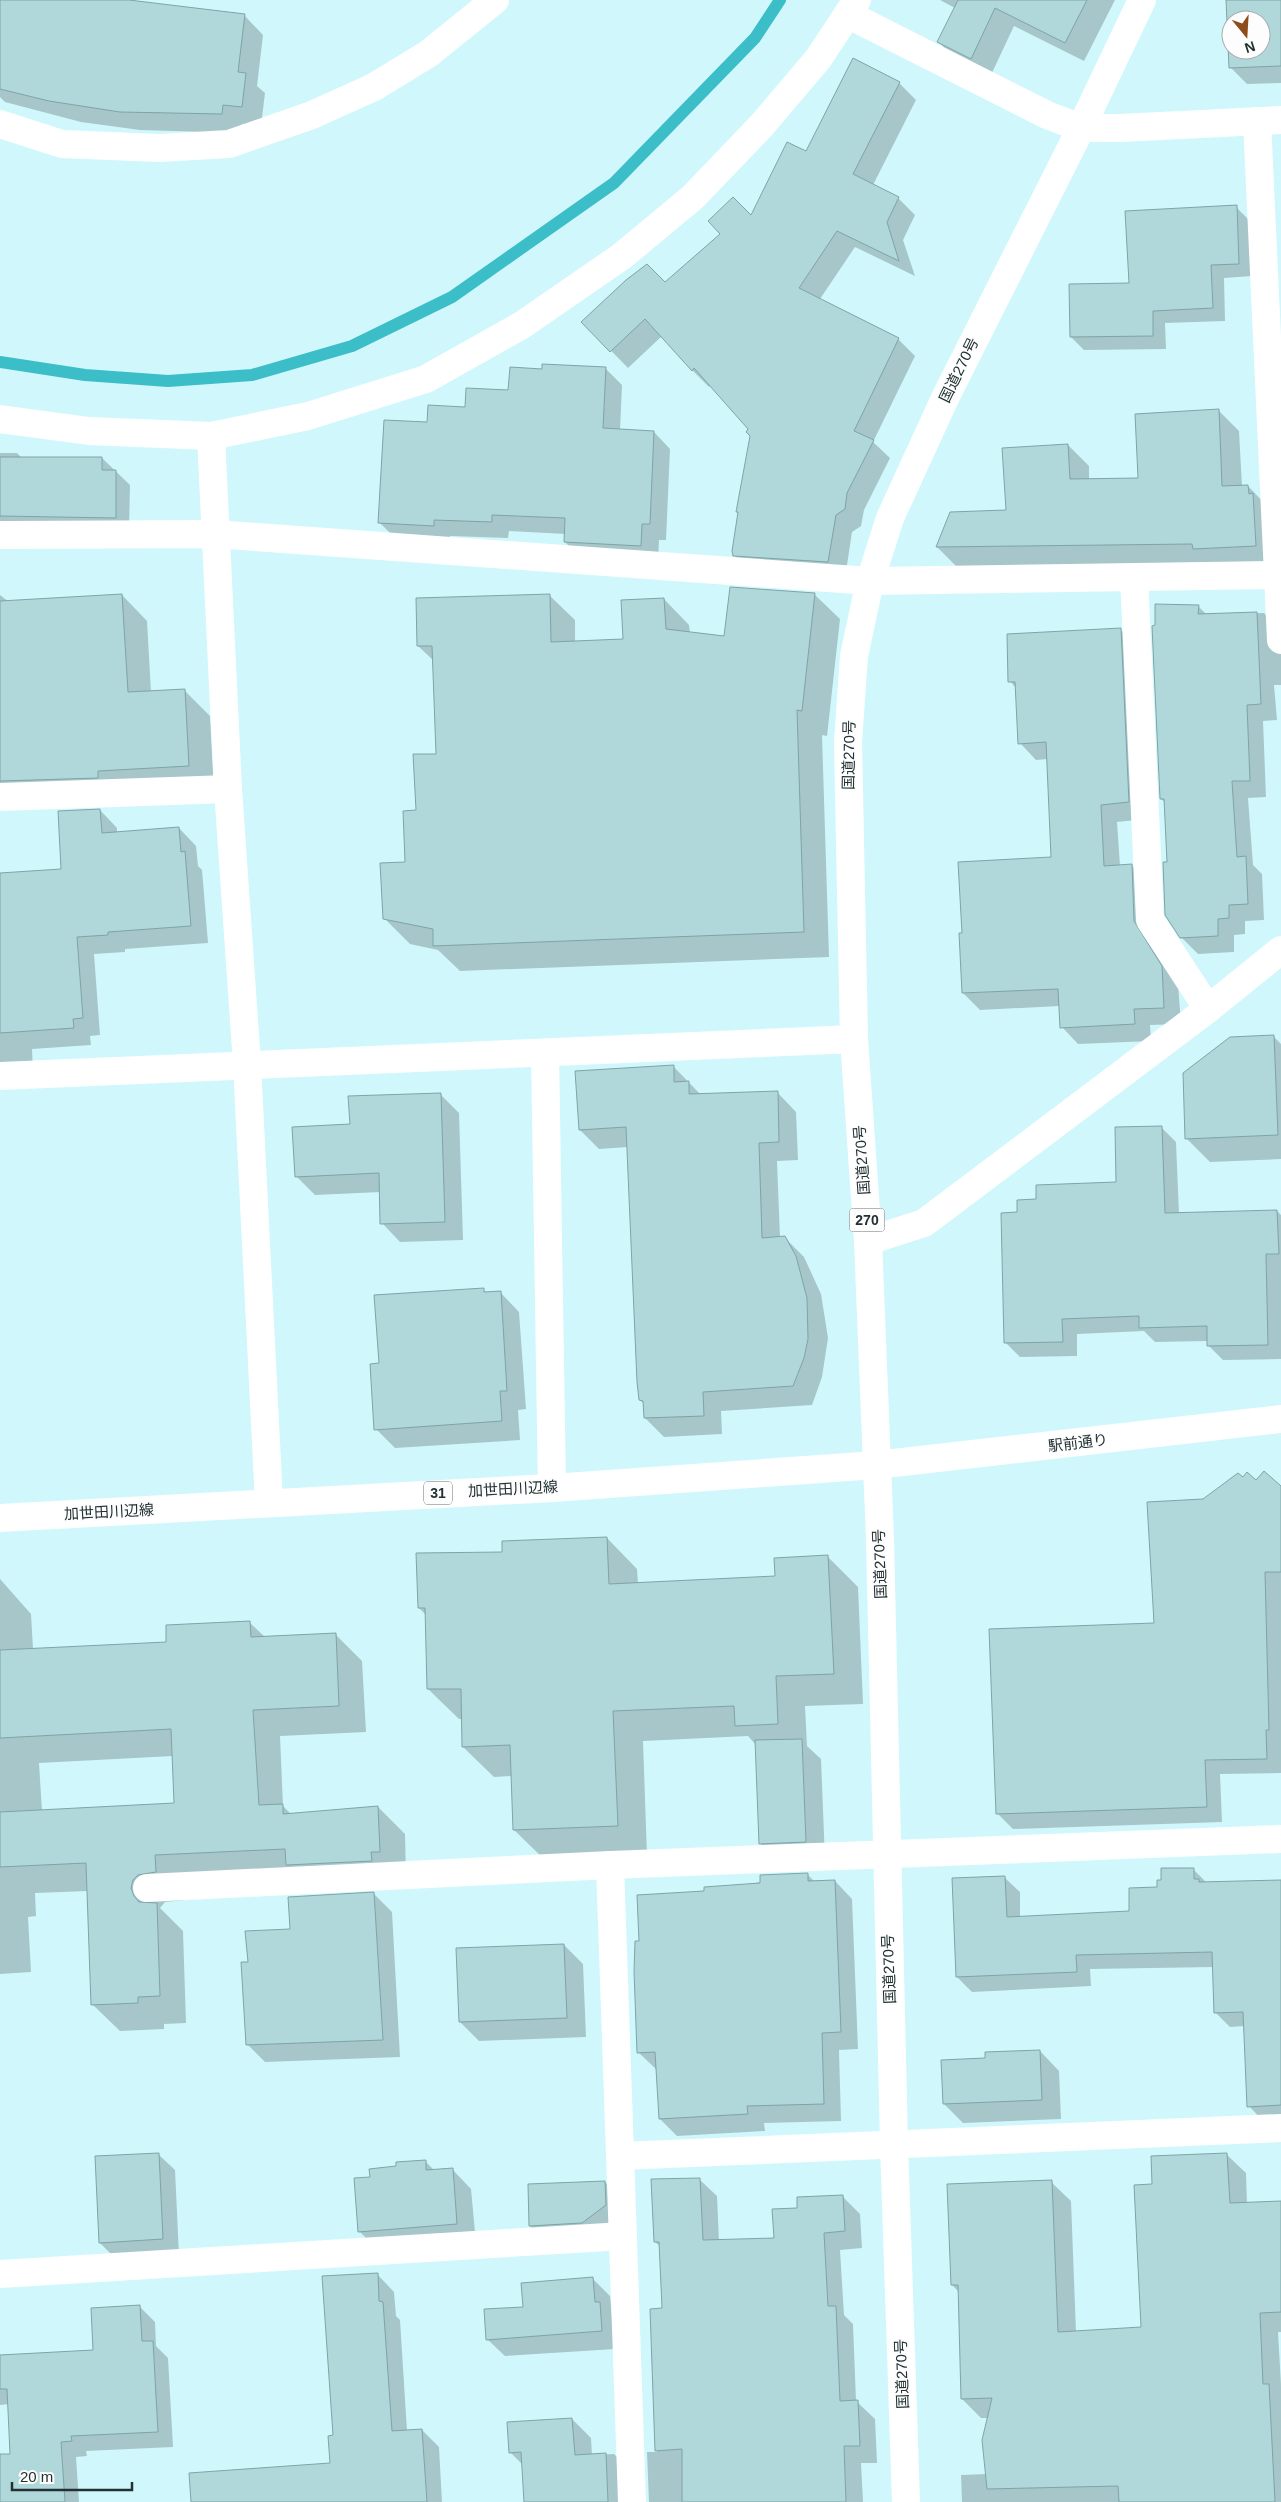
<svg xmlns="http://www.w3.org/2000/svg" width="1281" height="2502" font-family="Helvetica,'Noto Sans JP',sans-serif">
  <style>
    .shadow { fill: #0003; fill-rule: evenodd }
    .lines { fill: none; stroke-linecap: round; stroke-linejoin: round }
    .stream { stroke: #3cbec8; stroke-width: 12 }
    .building { fill: #b0d7da; stroke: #7ea4a7; fill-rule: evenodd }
    .street { stroke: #fff; stroke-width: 28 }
    .secondary { stroke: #fff; stroke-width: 28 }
    .primary { stroke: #fff; stroke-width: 28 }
    .highway { stroke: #fff; stroke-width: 28 }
    .labels { text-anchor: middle; stroke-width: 4; stroke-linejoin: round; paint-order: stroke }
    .shield { fill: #fdfdfd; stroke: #646e70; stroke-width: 1 }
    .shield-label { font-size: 14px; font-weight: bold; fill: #223133 }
    .street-label { font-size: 15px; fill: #223133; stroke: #fdfdfd }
  </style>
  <rect width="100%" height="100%" fill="#d0f8fc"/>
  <g class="shadow">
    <path d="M 0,0 L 120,0 L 244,15 L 263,35 L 257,86 L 265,93 L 261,126 L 242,124 L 241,133 L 140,130 L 81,122 L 5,102 L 0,97 Z"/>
    <path d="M 940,0 L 1115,0 L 1084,61 L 1014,26 L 990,77 L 957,61 L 939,42 L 955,8 Z"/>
    <path d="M 1228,0 L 1281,0 L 1281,83 L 1247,84 L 1230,67 ZM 1231,20 L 1261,20 L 1261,50 L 1231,50 Z"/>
    <path d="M 899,83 L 916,100 L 873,185 L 898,198 L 915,215 L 903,240 L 915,276 L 855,247 L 820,299 L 898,339 L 915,356 L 873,442 L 890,458 L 864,510 L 861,526 L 852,532 L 845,578 L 751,572 L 734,555 L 739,514 L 737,511 L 751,436 L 749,429 L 711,385 L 709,387 L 692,370 L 662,336 L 628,368 L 583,322 L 665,284 L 752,217 L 806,153 Z"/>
    <path d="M 1236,207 L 1249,220 L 1252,276 L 1224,278 L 1225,321 L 1165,323 L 1166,349 L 1084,350 L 1071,337 L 1130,284 Z"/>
    <path d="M 605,368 L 622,385 L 620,431 L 654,432 L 670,449 L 666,540 L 659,540 L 658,562 L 582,559 L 565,542 L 566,534 L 509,531 L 508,538 L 450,536 L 450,542 L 396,539 L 379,522 L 428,423 L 509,391 L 543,370 Z"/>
    <path d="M 1218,410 L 1239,431 L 1242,486 L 1248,486 L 1268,507 L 1276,566 L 958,568 L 937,547 L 951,514 L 1007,511 L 1068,445 L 1089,466 L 1089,480 L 1140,479 Z"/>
    <path d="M 0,453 L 17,453 L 22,458 L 102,458 L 130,485 L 129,531 L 0,528 Z"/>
    <path d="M 814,594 L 840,619 L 827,736 L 822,735 L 829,957 L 460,971 L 438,950 L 410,944 L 384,918 L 406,863 L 417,811 L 437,755 L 434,661 L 418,646 L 549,595 L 575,620 L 575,642 L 625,641 L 664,599 L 689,625 L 690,633 L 725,637 Z"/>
    <path d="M 0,595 L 9,602 L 122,595 L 147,621 L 151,692 L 185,691 L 210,716 L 214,791 L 0,802 Z"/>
    <path d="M 1198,606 L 1207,615 L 1264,613 L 1280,630 L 1281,639 L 1281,685 L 1274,685 L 1277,720 L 1263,721 L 1266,797 L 1248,798 L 1253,865 L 1262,874 L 1264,920 L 1245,921 L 1245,934 L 1234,935 L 1234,952 L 1198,954 L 1181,937 L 1168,863 L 1166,803 L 1161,799 Z"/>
    <path d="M 1120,629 L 1137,646 L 1145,819 L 1117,822 L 1120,866 L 1131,865 L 1148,882 L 1178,984 L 1181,1024 L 1150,1025 L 1151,1041 L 1078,1044 L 1062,1027 L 1060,1006 L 980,1010 L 963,993 L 963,934 L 1052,858 L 1048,759 L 1036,760 L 1020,743 L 1016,688 L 1010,681 Z"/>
    <path d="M 100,810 L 117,828 L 117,833 L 179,828 L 196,846 L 198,866 L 202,870 L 208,943 L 125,949 L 125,952 L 94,954 L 100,1035 L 90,1036 L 91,1045 L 32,1049 L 33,1072 L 0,1073 L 0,874 L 63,870 Z"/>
    <path d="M 1273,1036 L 1281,1044 L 1281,1159 L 1210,1162 L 1186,1138 Z"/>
    <path d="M 673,1066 L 701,1095 L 777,1092 L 796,1112 L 798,1160 L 777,1161 L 780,1238 L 785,1238 L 804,1257 L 821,1294 L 828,1338 L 822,1377 L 812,1405 L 721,1411 L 722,1434 L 664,1437 L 645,1418 L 644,1404 L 640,1400 L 628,1147 L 599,1149 L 580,1130 Z"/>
    <path d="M 440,1094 L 459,1113 L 463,1240 L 400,1242 L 382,1223 L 381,1192 L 315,1195 L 296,1176 L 351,1125 Z"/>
    <path d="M 1161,1127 L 1176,1142 L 1179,1214 L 1277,1211 L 1281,1215 L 1281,1359 L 1223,1360 L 1209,1346 L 1209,1341 L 1155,1342 L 1144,1331 L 1077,1334 L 1077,1356 L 1020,1357 L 1005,1342 L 1018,1213 L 1037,1200 L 1118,1183 Z"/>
    <path d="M 483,1290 L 487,1293 L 500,1292 L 519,1312 L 526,1409 L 518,1410 L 520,1440 L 395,1448 L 376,1429 Z"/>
    <path d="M 1243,1479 L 1281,1488 L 1281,1773 L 1220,1774 L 1222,1822 L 1013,1829 L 998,1814 L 1155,1624 L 1203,1501 Z"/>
    <path d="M 607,1538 L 637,1569 L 638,1584 L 776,1577 L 828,1557 L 858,1587 L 863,1704 L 805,1706 L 807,1746 L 821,1759 L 825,1860 L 779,1862 L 760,1843 L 756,1745 L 748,1736 L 643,1741 L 647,1856 L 545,1860 L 514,1830 L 512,1776 L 494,1777 L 463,1747 L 463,1719 L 459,1719 L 428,1689 L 427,1616 L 419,1608 L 504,1553 Z"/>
    <path d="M 0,1579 L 31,1614 L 33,1649 L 168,1643 L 250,1623 L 265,1637 L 335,1634 L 362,1661 L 366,1732 L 280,1736 L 283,1806 L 291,1814 L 378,1807 L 405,1834 L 406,1878 L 165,1902 L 160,1908 L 183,1931 L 186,2023 L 164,2024 L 164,2029 L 120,2031 L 93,2005 L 88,1891 L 35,1893 L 36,1916 L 28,1917 L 31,1972 L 0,1974 ZM 173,1756 L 175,1804 L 42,1811 L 39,1763 Z"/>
    <path d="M 1193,1869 L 1207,1883 L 1281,1882 L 1281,2120 L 1263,2121 L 1249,2106 L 1245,2026 L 1230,2027 L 1215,2012 L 1214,1967 L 1090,1969 L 1091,1986 L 972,1992 L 957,1977 L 1005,1878 L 1020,1892 L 1020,1917 L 1130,1912 L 1158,1888 Z"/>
    <path d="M 807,1874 L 815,1882 L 835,1881 L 852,1899 L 858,2049 L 839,2050 L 841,2121 L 764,2123 L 765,2131 L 677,2136 L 660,2119 L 657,2070 L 638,2052 L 640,1942 L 705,1892 Z"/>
    <path d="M 374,1894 L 392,1912 L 400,2057 L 265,2062 L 247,2044 L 249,1963 L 291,1930 Z"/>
    <path d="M 564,1945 L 583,1964 L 586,2037 L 479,2041 L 460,2022 Z"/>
    <path d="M 1040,2051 L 1059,2071 L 1061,2119 L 963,2123 L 944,2104 Z"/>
    <path d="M 158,2154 L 175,2170 L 179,2255 L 116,2259 L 100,2243 Z"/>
    <path d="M 1226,2154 L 1246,2173 L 1247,2204 L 1281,2202 L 1281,2332 L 1278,2332 L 1281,2385 L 1281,2502 L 962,2502 L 961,2475 L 987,2474 L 989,2418 L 981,2418 L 962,2399 L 959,2292 L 952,2285 L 1051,2182 L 1071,2201 L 1076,2332 L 1142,2329 L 1154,2185 Z"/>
    <path d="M 425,2161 L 435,2171 L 452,2169 L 471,2189 L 476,2243 L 379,2251 L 360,2232 L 371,2178 Z"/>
    <path d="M 699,2179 L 717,2196 L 719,2241 L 775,2239 L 799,2209 L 843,2197 L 860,2214 L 862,2248 L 840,2250 L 844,2315 L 853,2324 L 856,2401 L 875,2419 L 877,2463 L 861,2463 L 863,2502 L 649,2502 L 647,2452 L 657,2452 L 651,2310 L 663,2309 L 661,2247 L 655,2242 Z"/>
    <path d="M 605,2182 L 624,2202 L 625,2225 L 549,2245 L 530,2226 Z"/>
    <path d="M 377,2274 L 394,2292 L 396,2316 L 400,2320 L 407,2431 L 422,2430 L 439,2447 L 442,2502 L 192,2502 L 331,2464 L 334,2437 Z"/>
    <path d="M 593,2279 L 610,2296 L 615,2349 L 505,2356 L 487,2339 L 524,2308 Z"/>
    <path d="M 139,2306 L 155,2322 L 156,2346 L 168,2358 L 173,2447 L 86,2451 L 87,2456 L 76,2457 L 79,2502 L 2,2502 L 0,2456 L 11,2455 L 9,2404 L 0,2405 L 0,2356 L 95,2351 Z"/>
    <path d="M 572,2419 L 591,2438 L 592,2455 L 614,2454 L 633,2473 L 634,2502 L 524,2502 L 523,2465 L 510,2452 Z"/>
  </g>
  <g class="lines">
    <path class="stream" d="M 0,362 L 85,375 L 168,381 L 252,375 L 352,346 L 452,297 L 614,183 L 755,38 L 780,0"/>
  </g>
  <g class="building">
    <path d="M 0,0 L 129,0 L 245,14 L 238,72 L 246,73 L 242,107 L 223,105 L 222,114 L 120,112 L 49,101 L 0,89 Z"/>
    <path d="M 958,0 L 1087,0 L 1065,43 L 995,8 L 971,59 L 937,42 Z"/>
    <path d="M 1226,0 L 1281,0 L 1281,66 L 1229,68 ZM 1231,20 L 1261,20 L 1261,50 L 1231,50 Z"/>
    <path d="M 853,58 L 900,82 L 853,174 L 899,197 L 887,222 L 899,261 L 837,231 L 799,288 L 899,338 L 854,431 L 874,440 L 847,493 L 845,509 L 836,515 L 828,562 L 733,556 L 732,551 L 738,512 L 736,512 L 750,436 L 746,432 L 748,429 L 694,368 L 692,371 L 645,319 L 610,352 L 581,322 L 626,280 L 647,264 L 665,282 L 720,234 L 708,221 L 733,197 L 751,215 L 787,142 L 806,151 Z"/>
    <path d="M 1237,205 L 1239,264 L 1211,265 L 1213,308 L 1153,311 L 1153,336 L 1070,337 L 1069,284 L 1129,283 L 1125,211 Z"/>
    <path d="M 542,364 L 606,367 L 603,428 L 654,431 L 650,524 L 642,524 L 641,546 L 564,542 L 565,518 L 492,515 L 492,522 L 434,520 L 434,526 L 378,523 L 384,420 L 427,422 L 428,405 L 465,407 L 466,388 L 508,390 L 510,367 L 542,369 Z"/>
    <path d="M 1219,409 L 1222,486 L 1248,485 L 1249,494 L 1253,493 L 1256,546 L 1193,549 L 1192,544 L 936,547 L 950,512 L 1006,510 L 1002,448 L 1068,444 L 1070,479 L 1138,478 L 1135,414 Z"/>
    <path d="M 0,457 L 102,457 L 102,470 L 116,470 L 116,518 L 0,516 Z"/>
    <path d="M 730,587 L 815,593 L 802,711 L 797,710 L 804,932 L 433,946 L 433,929 L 383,919 L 380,863 L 405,862 L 403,811 L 416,810 L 413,754 L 436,754 L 432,646 L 417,646 L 416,598 L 550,594 L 551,642 L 623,639 L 621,600 L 664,598 L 666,629 L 724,636 Z"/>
    <path d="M 122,594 L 128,692 L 185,689 L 189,766 L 98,771 L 98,778 L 0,781 L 0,601 Z"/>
    <path d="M 1155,604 L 1199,605 L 1198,614 L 1257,612 L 1261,704 L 1247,705 L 1250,781 L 1232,781 L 1237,857 L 1246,856 L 1248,904 L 1229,905 L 1229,918 L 1218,919 L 1218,936 L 1180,938 L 1165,915 L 1163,862 L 1167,862 L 1164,799 L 1160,799 L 1152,626 L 1155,625 Z"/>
    <path d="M 1121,628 L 1129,802 L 1101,805 L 1104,866 L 1132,864 L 1134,921 L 1162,966 L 1164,1008 L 1134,1009 L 1135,1024 L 1060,1028 L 1058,989 L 962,993 L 959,933 L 962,933 L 958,862 L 1051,857 L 1046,742 L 1018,744 L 1015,682 L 1008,682 L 1007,634 Z"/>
    <path d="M 100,809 L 102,833 L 179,827 L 181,852 L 185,851 L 191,926 L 108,932 L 108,935 L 77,937 L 83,1018 L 73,1019 L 74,1028 L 0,1033 L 0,873 L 61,869 L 58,811 Z"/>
    <path d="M 1274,1035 L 1278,1135 L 1185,1139 L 1183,1073 L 1230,1037 Z"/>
    <path d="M 674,1065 L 674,1082 L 689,1081 L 689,1094 L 778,1091 L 779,1142 L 759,1143 L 762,1238 L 785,1236 L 796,1256 L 807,1298 L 808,1339 L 804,1358 L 793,1386 L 703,1392 L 704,1416 L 644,1418 L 643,1401 L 639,1400 L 637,1382 L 626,1127 L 579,1130 L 575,1071 Z"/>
    <path d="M 441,1093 L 445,1222 L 380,1224 L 379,1173 L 295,1177 L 292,1127 L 350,1124 L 348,1096 Z"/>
    <path d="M 1162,1126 L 1165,1213 L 1277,1210 L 1279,1254 L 1266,1254 L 1268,1345 L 1207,1346 L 1207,1326 L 1139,1328 L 1139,1316 L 1062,1319 L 1063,1342 L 1004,1343 L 1001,1213 L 1017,1212 L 1017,1200 L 1036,1199 L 1036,1185 L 1116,1182 L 1115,1127 Z"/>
    <path d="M 484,1288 L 484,1292 L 501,1291 L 507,1391 L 500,1391 L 502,1421 L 374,1430 L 370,1364 L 379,1363 L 374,1295 Z"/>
    <path d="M 1264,1471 L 1281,1486 L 1281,1572 L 1265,1572 L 1269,1730 L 1266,1730 L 1267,1759 L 1205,1760 L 1207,1807 L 996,1814 L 989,1629 L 1154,1623 L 1147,1502 L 1203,1499 L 1238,1473 L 1243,1477 L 1247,1472 L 1256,1480 Z"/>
    <path d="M 607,1537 L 609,1584 L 775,1576 L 774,1558 L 828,1555 L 834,1674 L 776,1676 L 778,1724 L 735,1726 L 734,1706 L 613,1711 L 618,1826 L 513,1830 L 510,1745 L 462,1747 L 461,1689 L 427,1689 L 425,1608 L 418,1608 L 416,1553 L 502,1552 L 502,1541 Z"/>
    <path d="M 250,1621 L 251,1637 L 336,1633 L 339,1706 L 253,1710 L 259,1805 L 283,1804 L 283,1814 L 378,1806 L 380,1852 L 371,1852 L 372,1861 L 286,1865 L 285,1849 L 155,1855 L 156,1872 L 138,1875 L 133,1880 L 131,1888 L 134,1896 L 139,1902 L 157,1903 L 160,1996 L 138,1997 L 138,2003 L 91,2005 L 86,1863 L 0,1867 L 0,1812 L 174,1803 L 171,1729 L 0,1738 L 0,1650 L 166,1642 L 166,1625 Z"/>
    <path d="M 802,1739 L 806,1842 L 759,1844 L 755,1740 Z"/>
    <path d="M 1161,1868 L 1194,1868 L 1194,1879 L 1199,1879 L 1199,1882 L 1281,1880 L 1281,2105 L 1247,2107 L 1243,2012 L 1214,2013 L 1212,1952 L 1076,1955 L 1077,1972 L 956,1977 L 952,1878 L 1005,1876 L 1007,1917 L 1129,1911 L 1129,1888 L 1157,1887 L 1157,1880 L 1161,1880 Z"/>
    <path d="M 808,1873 L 808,1881 L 835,1880 L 841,2032 L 822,2033 L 824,2104 L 747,2106 L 748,2114 L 659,2119 L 655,2052 L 637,2053 L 634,1971 L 635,1941 L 639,1941 L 637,1895 L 704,1891 L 704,1887 L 760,1883 L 760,1875 Z"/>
    <path d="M 374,1892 L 383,2040 L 246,2045 L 241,1962 L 248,1962 L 245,1931 L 290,1929 L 288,1897 Z"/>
    <path d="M 564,1944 L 567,2018 L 459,2022 L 456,1948 Z"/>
    <path d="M 1040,2050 L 1042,2100 L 943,2104 L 941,2060 L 985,2058 L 985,2052 Z"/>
    <path d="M 159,2153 L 163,2239 L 99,2243 L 95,2156 Z"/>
    <path d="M 1227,2153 L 1230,2203 L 1281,2201 L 1281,2312 L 1260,2313 L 1263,2384 L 1269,2384 L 1275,2502 L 1119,2502 L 1118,2486 L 987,2489 L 982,2440 L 992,2398 L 961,2399 L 958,2285 L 951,2285 L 947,2184 L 1052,2180 L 1058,2332 L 1141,2327 L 1134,2185 L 1152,2184 L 1151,2156 Z"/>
    <path d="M 426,2160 L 426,2170 L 453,2168 L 457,2224 L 358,2232 L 354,2178 L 370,2177 L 369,2169 L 396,2166 L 396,2162 Z"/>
    <path d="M 700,2178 L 703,2240 L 774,2238 L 772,2209 L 797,2208 L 797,2197 L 843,2195 L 845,2231 L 824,2233 L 828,2306 L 836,2306 L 840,2401 L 858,2400 L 860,2446 L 844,2446 L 846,2502 L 682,2502 L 682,2449 L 655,2451 L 650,2309 L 662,2308 L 659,2242 L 654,2242 L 651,2179 Z"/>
    <path d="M 605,2181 L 606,2205 L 582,2223 L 529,2226 L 528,2184 Z"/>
    <path d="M 378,2273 L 379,2301 L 383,2302 L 392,2431 L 422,2429 L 427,2502 L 191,2502 L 189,2473 L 330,2463 L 328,2436 L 333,2435 L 322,2276 Z"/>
    <path d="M 593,2277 L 595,2302 L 600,2302 L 602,2331 L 486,2340 L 484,2309 L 523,2307 L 521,2283 Z"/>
    <path d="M 140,2305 L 142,2341 L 153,2341 L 158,2432 L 71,2436 L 72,2441 L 61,2442 L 65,2502 L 0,2502 L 0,2454 L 10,2454 L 7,2389 L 0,2389 L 0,2355 L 93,2350 L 91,2308 Z"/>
    <path d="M 572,2418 L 575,2455 L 606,2453 L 608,2502 L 524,2502 L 521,2452 L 509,2453 L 507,2422 Z"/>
  </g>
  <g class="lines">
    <g class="street">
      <path d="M 849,15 L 1047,115 L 1081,128 L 1120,128 L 1281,120"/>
      <path d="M 1257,121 L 1281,640"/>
      <path d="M 0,124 L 62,144 L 159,148 L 229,144 L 312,115 L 374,87"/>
      <path d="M 0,419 L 89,431 L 211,436 L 228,789 L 247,1064 L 269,1502"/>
      <path d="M 0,535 L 214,534 L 870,581 L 1278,575"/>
      <path d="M 1134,577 L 1150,920 L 1208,1009"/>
      <path d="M 0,797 L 228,789"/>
      <path d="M 545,1053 L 552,1488"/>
      <path d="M 0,1076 L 854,1039"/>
      <path d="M 868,1241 L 924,1223 L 1208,1009 L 1281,950"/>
      <path d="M 610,1865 L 632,2502"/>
      <path d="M 147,1888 L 610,1865 L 1281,1839"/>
      <path d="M 620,2156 L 1281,2128"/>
      <path d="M 0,2274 L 623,2236"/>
    </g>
    <g class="secondary">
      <path d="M 374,87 L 428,54 L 495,0"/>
      <path d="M 211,436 L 308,416 L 426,379 L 522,325 L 622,256 L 693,197 L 762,125 L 818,59 L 857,0"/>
      <path d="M 876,1465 L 1281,1419"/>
    </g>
    <path class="primary" d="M 0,1518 L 552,1488 L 876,1465"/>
    <path class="highway" d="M 906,2502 L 894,2144 L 880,1539 L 868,1241 L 854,1039 L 848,742 L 854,656 L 870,581 L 890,518 L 946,396 L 1081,128 L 1142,0"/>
  </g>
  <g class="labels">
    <g class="shield">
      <rect x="849.5" y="1208.5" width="35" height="23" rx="4"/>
      <rect x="424" y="1481.5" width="28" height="23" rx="4"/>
    </g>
    <g class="shield-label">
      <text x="867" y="1225">270</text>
      <text x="438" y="1498">31</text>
    </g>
    <g class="street-label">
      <text transform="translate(959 370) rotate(-64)" y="5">国道270号</text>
      <text transform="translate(849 755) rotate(-89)" y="5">国道270号</text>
      <text transform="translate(862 1160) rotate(-94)" y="5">国道270号</text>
      <text transform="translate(1078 1443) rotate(-7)" y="5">駅前通り</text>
      <text transform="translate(513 1489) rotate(-3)" y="5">加世田川辺線</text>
      <text transform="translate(109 1512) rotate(-3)" y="5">加世田川辺線</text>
      <text transform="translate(880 1564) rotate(-92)" y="5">国道270号</text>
      <text transform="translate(889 1969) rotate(-92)" y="5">国道270号</text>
      <text transform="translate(902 2374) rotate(-92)" y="5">国道270号</text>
    </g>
  </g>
  <g transform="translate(1246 35) rotate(162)"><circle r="24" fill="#fdfdfd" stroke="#a5abac"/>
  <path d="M0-4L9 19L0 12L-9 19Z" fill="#8e4c1c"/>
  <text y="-8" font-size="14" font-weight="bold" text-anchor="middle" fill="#223133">N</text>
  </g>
  <path d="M12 2482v8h120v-8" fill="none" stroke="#223133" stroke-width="2.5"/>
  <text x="20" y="2482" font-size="15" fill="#223133" stroke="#fdfdfd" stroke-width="4" paint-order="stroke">20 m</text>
</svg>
